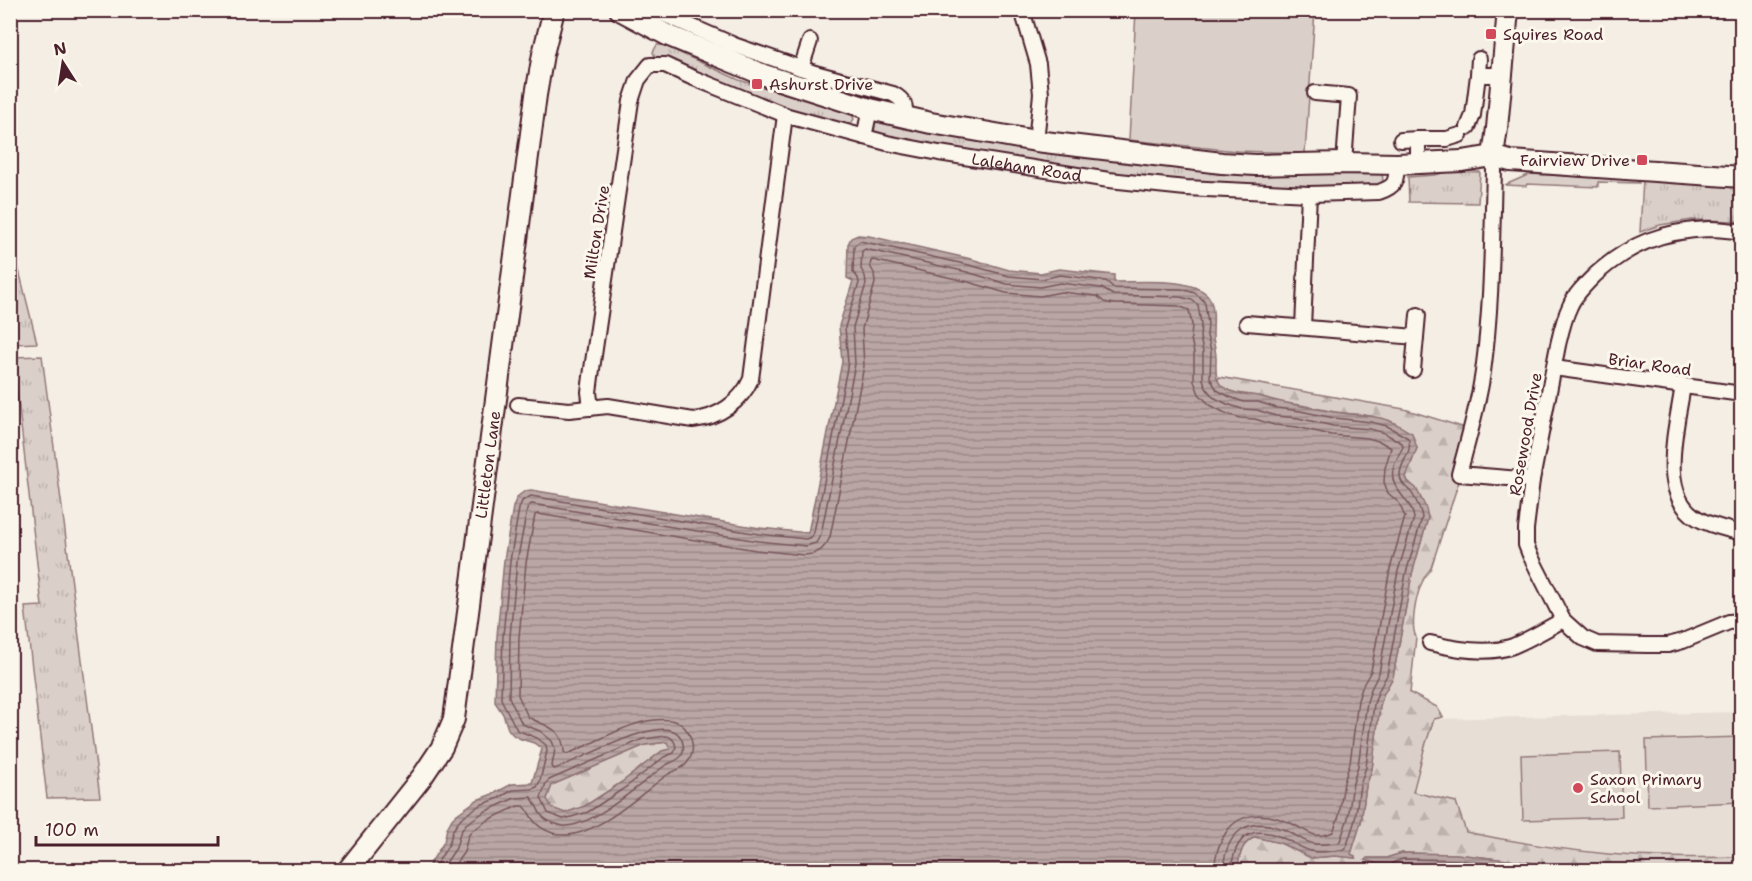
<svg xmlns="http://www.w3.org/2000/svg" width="1752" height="881" font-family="'Shantell Sans',sans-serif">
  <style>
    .built { fill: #e7dfd6 }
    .grass { fill: url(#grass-tufts); stroke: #92787a; stroke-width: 1.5 }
    .forest { fill: url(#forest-firs); stroke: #92787a; stroke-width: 1.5 }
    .green { fill: #dbd0c9; stroke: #92787a; stroke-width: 1.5 }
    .water { fill: url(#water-rules); stroke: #8d7174; stroke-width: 1.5; fill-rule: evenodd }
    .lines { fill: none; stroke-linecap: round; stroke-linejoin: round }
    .shore { stroke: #77555c; stroke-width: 1.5 }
    .street-casing { stroke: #4a1f2b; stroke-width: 18 }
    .secondary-casing { stroke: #4a1f2b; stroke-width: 24 }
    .street { stroke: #fbf7ec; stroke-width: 14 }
    .secondary { stroke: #fbf7ec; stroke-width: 20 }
    .poi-dot { fill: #d1495b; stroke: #fbf7ec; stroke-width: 2 }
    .labels { text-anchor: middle; stroke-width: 6; stroke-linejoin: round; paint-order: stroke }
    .poi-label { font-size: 16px; fill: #4a1f2b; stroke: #fbf7ec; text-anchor: start }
    .street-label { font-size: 16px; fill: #4a1f2b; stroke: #fbf7ec }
  </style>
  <defs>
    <pattern id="grass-tufts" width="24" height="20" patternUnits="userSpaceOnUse" patternTransform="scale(1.5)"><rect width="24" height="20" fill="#dbd0c9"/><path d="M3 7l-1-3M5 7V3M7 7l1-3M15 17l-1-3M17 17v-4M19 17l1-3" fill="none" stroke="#bdb2ad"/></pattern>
    <pattern id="forest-firs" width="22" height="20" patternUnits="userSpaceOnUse" patternTransform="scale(1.5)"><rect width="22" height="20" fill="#dbd0c9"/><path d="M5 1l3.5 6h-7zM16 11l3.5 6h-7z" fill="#bdb2ad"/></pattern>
    <pattern id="water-rules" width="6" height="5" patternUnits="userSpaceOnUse" patternTransform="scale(1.5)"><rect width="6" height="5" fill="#baa7a5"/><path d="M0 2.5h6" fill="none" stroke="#998787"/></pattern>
  </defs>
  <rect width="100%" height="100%" fill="#f4eee4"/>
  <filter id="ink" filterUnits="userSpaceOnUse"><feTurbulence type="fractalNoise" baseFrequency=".0167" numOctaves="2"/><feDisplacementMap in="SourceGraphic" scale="12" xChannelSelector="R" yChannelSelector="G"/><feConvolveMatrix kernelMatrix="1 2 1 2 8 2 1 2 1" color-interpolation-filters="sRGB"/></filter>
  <g filter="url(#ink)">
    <path class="built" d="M 1741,712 L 1741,857 L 1703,858 L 1609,854 L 1507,840 L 1466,832 L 1421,795 L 1413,792 L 1416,784 L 1425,746 L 1434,719 Z"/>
    <g class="grass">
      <path d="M 634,11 L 646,11 L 652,14 L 891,98 L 893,102 L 891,105 L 766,69 Z"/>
      <path d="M 657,45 L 663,45 L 739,80 L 851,113 L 854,119 L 850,125 L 838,123 L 750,98 L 655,57 L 653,52 Z"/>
      <path d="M 874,120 L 1220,174 L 1267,172 L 1382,173 L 1383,181 L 1375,186 L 1260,186 L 1205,183 L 1104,172 L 962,153 L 873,134 L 870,129 Z"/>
      <path d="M 1450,171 L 1480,172 L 1478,203 L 1409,202 L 1408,177 L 1435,175 Z"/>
      <path d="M 1530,174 L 1627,179 L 1637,180 L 1639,183 L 1598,182 L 1598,187 L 1527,184 L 1526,186 L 1505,185 Z"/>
      <path d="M 1643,179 L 1741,184 L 1741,221 L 1692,220 L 1660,225 L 1640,232 Z"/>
      <path d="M 10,238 L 11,238 L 37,343 L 11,344 Z"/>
      <path d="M 42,356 L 100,797 L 47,798 L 25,607 L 42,606 L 13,357 Z"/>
    </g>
    <g class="forest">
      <path d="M 1219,377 L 1404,409 L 1475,431 L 1431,568 C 1427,574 1423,579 1421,585 C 1416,597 1410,626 1416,637 L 1410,693 L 1437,707 L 1443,717 L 1434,719 L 1425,746 L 1413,792 L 1456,802 L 1466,832 C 1513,842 1560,849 1608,854 C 1652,858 1697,858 1741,857 L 1741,870 L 1615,870 L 1585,869 L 1456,854 L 1402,853 L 1386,858 L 1368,858 L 1366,860 L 1385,866 L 1386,870 L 1236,870 C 1242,855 1238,846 1255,837 L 1280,843 L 1311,858 L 1335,856 L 1355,858 L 1351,854 L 1361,822 L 1366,786 L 1372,769 L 1380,706 L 1383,695 L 1393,677 L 1412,574 L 1428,518 L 1416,489 L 1408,481 L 1406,477 L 1417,448 L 1372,416 L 1335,412 L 1301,405 L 1278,402 L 1259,396 L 1245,396 L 1232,392 L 1221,386 L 1218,381 Z"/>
      <path d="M 667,742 L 671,749 L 662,751 L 622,782 L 585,806 L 565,813 L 551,808 L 547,799 L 552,785 L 645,745 Z"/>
    </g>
    <g class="green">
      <path d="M 1136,11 L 1315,11 L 1305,153 L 1237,151 L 1129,140 Z"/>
      <path d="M 1741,737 L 1741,802 L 1648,806 L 1646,740 Z"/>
      <path d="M 1620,752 L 1622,817 L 1523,820 L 1521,755 Z"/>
    </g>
    <g class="water">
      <path d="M 858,235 L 869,236 L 971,259 L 1009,270 L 1041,273 L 1059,269 L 1114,275 L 1114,282 C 1136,282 1199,276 1210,299 C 1215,310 1213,323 1213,335 C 1213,344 1217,352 1216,362 C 1216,371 1215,381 1223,387 C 1236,396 1249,393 1262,397 C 1285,404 1310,408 1334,412 C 1352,415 1370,414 1388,420 C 1396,423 1404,429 1412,433 L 1417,448 L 1406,477 L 1408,482 L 1416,488 L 1426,508 L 1428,518 L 1412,574 L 1393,677 L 1383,695 L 1380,706 L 1372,769 L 1366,786 L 1361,822 L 1351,854 L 1355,856 L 1355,858 L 1335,856 L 1311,858 L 1280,843 L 1255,837 C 1238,846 1242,855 1236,870 L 426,870 L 444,842 L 447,828 L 452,819 L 457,814 L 477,800 L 495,793 L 512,784 L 532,783 L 542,749 L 534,743 L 521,739 L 513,735 L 508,729 L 503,714 L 495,702 L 497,636 L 504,560 L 513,507 L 517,497 L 525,491 L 531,490 L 760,528 L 808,533 L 842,362 L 839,326 L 853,281 L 847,278 L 848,244 L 851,238 ZM 667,742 L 670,749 L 662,751 L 622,782 L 585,806 L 565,813 L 552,808 L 547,799 L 552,785 L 645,745 Z"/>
      <path d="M 1402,853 L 1456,854 L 1585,869 L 1615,870 L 1386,870 L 1385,866 L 1365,860 L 1367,858 L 1386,858 Z"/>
    </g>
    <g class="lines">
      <g class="shore">
        <path d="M 666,736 C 674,737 678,746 674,753 L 664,757 L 626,787 L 588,812 L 568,818 L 563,819 L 548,813 L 541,798 L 546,783 L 549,780 L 643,739 Z"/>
        <path d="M 433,870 L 449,844 L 453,830 L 461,818 L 480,805 L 497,799 L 513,790 L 532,789 L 537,787 L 540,781 L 547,751 L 546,745 L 537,738 L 517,730 L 501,699 L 503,636 L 510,561 L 519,509 L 522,501 L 531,496 L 759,534 L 806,539 L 811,537 L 814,532 L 848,363 L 845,327 L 859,283 L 858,278 L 853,272 L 854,246 L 860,241 L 969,265 L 1009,276 L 1042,279 L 1060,275 L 1106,281 L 1114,288 L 1181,289 L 1195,293 L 1202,299 L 1205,303 L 1208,324 L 1207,336 L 1211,351 L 1210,378 L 1217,390 L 1230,397 L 1244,402 L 1258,402 L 1277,408 L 1300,411 L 1334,418 L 1371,422 L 1387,426 L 1408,438 C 1414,452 1400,461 1400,475 C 1400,485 1409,488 1413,495 C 1417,502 1421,510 1422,518 L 1406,573 L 1387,675 L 1378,692 L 1374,704 L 1366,767 L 1360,785 L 1355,820 L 1346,848 L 1344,850 C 1334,850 1320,854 1311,851 C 1302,849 1293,842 1285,839 C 1251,823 1235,836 1231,870"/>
        <path d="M 441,870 L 456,848 L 460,833 L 466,824 L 484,812 L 515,798 L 531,797 C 540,808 536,816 553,823 C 557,824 562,827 566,826 C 595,825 640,784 663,767 C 669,762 678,762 682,755 C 685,748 683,739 678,734 C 660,714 577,762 554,769 L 552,766 L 555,749 L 552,741 L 540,731 L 522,724 L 509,697 L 510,636 L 517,562 L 527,510 L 529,505 L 532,504 L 758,541 L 806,546 L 816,543 L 821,534 L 855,364 L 853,327 L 866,284 L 865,276 L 861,269 L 862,251 L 865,249 L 967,272 L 1007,284 L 1040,287 L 1060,283 L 1101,288 L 1113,295 L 1180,297 L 1192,300 L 1198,305 L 1201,324 L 1200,337 L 1203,352 L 1203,379 L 1206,388 L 1213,397 L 1227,404 L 1242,409 L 1257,410 L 1276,416 L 1298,418 L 1333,426 L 1370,429 L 1384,433 L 1402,443 L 1403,447 C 1399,454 1395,462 1393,470 C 1389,490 1411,498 1414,518 L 1398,571 L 1379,673 L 1371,689 L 1367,702 L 1358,766 L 1353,783 L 1348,818 L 1340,841 L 1338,843 C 1330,843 1322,845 1315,844 C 1305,843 1295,834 1285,830 C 1248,815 1226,831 1223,870"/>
        <path d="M 451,870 L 464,852 L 468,836 L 472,831 L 488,820 L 518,806 L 524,806 C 528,810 530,816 534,821 C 540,829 556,836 566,835 C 599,834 642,793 667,775 C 674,770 682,770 687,763 C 698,750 691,727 675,721 C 665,718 648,720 639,723 C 614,730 591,745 567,754 L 564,752 C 563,727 546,727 528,717 L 518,695 L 519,637 L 526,563 L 535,515 L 538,514 L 756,550 L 804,555 L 813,554 L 821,550 L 827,543 L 830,537 L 864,366 L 862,329 L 875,283 L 874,273 L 870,266 L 871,261 L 873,260 L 965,281 L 1006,293 L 1040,296 L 1061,292 L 1097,296 L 1104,302 L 1114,304 L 1178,306 L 1189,310 L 1192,325 L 1191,339 L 1194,353 L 1194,381 L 1199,394 L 1210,405 L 1225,413 L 1240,418 L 1255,419 L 1274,425 L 1297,427 L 1331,435 L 1368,438 L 1381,442 L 1391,448 L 1385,468 L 1384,482 L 1388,493 L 1399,503 L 1405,517 L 1390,569 L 1371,671 L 1363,685 L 1358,700 L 1350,763 L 1344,782 L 1339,816 L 1333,832 C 1329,834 1321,836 1315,835 C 1307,833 1298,826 1290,823 C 1269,813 1242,810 1227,831 C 1219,842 1215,857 1214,870"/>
        <path d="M 1391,870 L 1392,863 L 1403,859 L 1455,860 L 1547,870"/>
        <path d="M 1399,870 L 1400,868 L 1404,867 L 1455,867 L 1482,870"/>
      </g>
      <g class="street-casing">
        <g id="street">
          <path d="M 654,10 L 734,45 L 815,73 L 893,94 C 904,100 906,105 905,117"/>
          <path d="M 1022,10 L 1038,64 L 1041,94 L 1036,141"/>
          <path d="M 801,68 L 810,41"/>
          <path d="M 1478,75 L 1479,59"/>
          <path d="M 1315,93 L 1349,96 L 1344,163"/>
          <path d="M 1468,127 L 1473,115 L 1478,75 L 1502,75"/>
          <path d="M 864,137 L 870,109"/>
          <path d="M 1401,140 L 1418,139"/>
          <path d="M 1493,156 L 1494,171 C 1492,237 1492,305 1483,372 C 1478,407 1468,440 1459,474 L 1532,480"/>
          <path d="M 1418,163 L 1418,139 L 1447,139 L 1460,135"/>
          <path d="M 1742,231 C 1731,231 1720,229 1709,229 C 1663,231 1631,243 1596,274 C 1587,283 1575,294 1570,306 C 1564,318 1561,332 1558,345 L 1532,480 L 1526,529 L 1526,545 L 1530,555 L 1563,620 L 1583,638 L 1597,644 L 1647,645 L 1668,645 L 1683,641 L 1729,622 L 1742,621"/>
          <path d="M 1247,323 L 1416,337"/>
          <path d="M 1303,327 L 1309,194"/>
          <path d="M 1554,368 L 1742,394"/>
          <path d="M 1413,370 L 1418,315"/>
          <path d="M 1683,385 C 1678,423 1656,494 1697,518 C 1710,526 1727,529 1742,533"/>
          <path d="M 518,405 L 569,410 L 608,406 L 693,420 C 718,418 741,402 751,379 L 785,115"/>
          <path id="s1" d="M 591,408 L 589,392 L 592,369 L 631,101 L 638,80 L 650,65 L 665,65 L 691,77 L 788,116 L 887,143 L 939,153 L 1109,180 L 1186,188 L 1309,194 L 1379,192 C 1396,186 1396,182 1397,164"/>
          <path d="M 1430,643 C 1454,649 1489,655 1513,646 C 1530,639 1547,629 1563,620"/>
        </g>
      </g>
      <g class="secondary-casing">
        <g id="secondary">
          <path d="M 620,10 L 667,35 L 764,75 L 870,109 L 931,123 L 973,130 L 1036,141 L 1222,163 L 1255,165 L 1344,163 L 1397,164 L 1462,161 L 1493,156 L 1510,161 L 1742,177"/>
          <path d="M 1493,156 L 1497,128 L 1508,10"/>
          <path id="s2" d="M 348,870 L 422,777 L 442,747 L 454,719 L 536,95 L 543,54 L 554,10"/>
        </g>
      </g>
      <use href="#street" class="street"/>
      <use href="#secondary" class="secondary"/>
    </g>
  </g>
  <g class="poi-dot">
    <rect x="1485" y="28" width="12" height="12" rx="3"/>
    <rect x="751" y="78" width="12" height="12" rx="3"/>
    <rect x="1636" y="154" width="12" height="12" rx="3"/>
    <circle cx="1578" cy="788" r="6"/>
  </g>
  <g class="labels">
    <g class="poi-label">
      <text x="1503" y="40">Squires Road</text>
      <text x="769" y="90">Ashurst Drive</text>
      <text x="1630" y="166" text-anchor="end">Fairview Drive</text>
      <text x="1590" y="785">Saxon Primary<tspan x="1590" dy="18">School</tspan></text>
    </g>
    <g class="street-label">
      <text dy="6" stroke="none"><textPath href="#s1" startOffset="744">Laleham Road</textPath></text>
      <text transform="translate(596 232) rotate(-81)" y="6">Milton Drive</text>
      <text transform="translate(1650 364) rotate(8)" y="6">Briar Road</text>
      <text transform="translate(1525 434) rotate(-80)" y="6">Rosewood Drive</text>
      <text dy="6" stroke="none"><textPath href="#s2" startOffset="442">Littleton Lane</textPath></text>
    </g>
  </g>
  <rect width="1752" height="881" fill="none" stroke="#fbf7ec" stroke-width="36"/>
  <rect x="18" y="18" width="1716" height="845" fill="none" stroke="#4a1f2b" stroke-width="2" filter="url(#ink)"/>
  <g transform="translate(63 63) rotate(348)" stroke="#fbf7ec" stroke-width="4.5" paint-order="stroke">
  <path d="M0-4.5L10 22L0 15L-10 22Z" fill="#4a1f2b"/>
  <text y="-9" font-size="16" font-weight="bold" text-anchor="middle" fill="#4a1f2b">N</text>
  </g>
  <path d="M36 836v9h182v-9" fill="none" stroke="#4a1f2b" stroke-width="3"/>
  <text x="45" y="836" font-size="18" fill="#4a1f2b" stroke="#fbf7ec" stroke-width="4.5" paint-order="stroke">100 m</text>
</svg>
